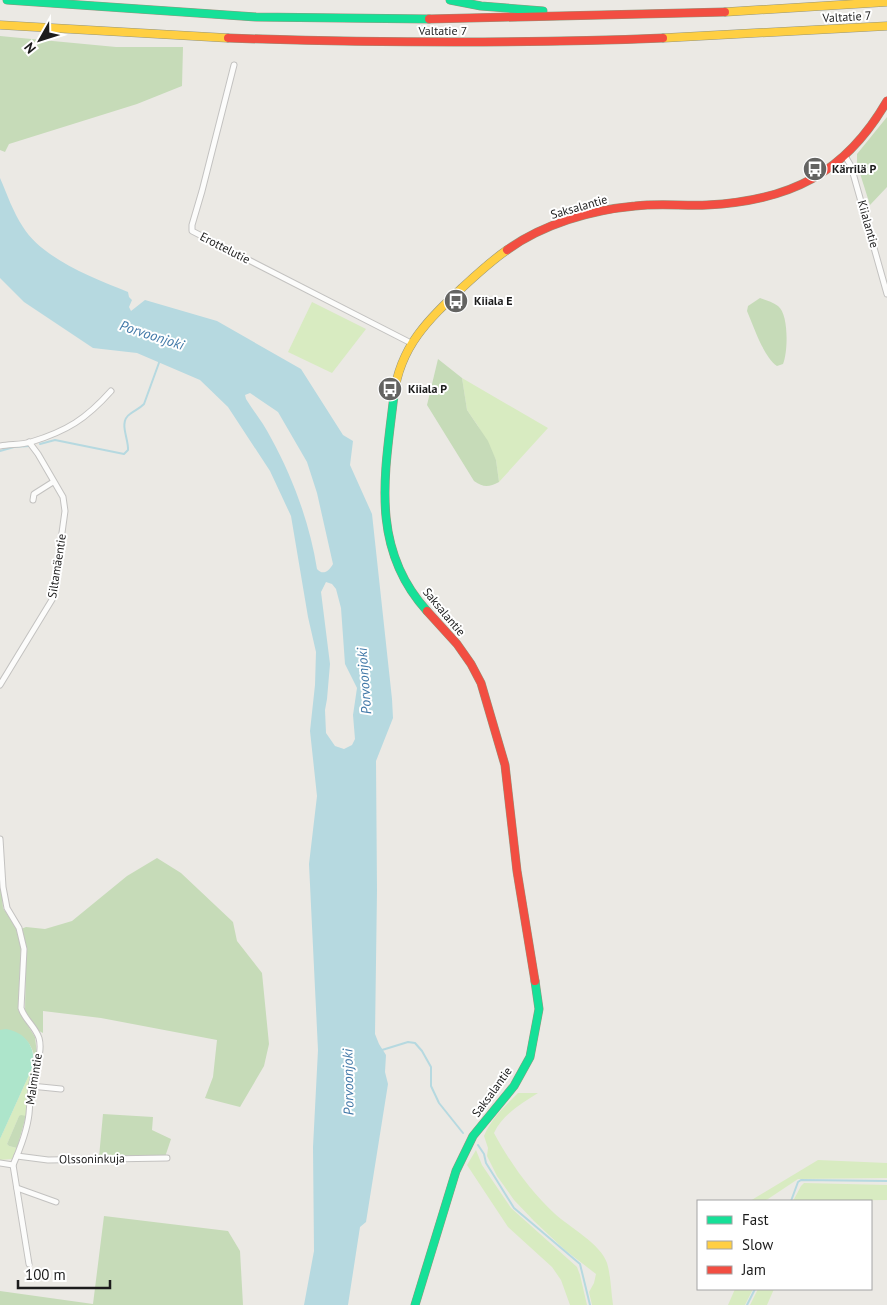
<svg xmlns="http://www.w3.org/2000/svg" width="887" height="1305" font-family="'PT Sans',sans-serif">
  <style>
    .grass { fill: #d8ebc1 }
    .forest { fill: #c6dbb8 }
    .pitch { fill: #ade5cb }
    .water { fill: #b6d9e0; fill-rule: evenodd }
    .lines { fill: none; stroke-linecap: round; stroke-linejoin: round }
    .stream { stroke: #b6d9e0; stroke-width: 2 }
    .street-casing { stroke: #c3c2c0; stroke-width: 7 }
    .fast-casing { stroke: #94957c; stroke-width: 9 }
    .slow-casing { stroke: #94957c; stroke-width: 9 }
    .jam-casing { stroke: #94957c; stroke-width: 9 }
    .street { stroke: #fcfcfb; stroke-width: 5 }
    .fast { stroke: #16e098; stroke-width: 8 }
    .slow { stroke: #ffcf43; stroke-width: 8 }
    .jam { stroke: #f24e42; stroke-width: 8 }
    .labels { text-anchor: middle; stroke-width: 4; stroke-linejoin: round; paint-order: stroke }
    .street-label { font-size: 12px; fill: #1c1c1c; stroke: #fff }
    .poi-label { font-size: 12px; font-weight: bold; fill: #1c1c1c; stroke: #fff; text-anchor: start }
    .water-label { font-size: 14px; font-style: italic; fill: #4279a8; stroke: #fff }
  </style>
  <rect width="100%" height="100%" fill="#ebe9e4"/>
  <g class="grass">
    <path d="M 312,302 L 366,329 L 332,373 L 288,352 Z"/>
    <path d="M 462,378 L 548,428 L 499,482 L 496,460 L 478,426 L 467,410 Z"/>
    <path d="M 37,1054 L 28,1089 L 26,1116 L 19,1116 L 7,1144 L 9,1146 L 17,1148 L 12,1159 L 0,1160 L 0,1139 L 33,1066 L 34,1055 Z"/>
    <path d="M 518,1093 L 538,1093 C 522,1103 502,1115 494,1133 C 509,1161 530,1191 554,1213 C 569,1227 601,1244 607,1263 C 611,1276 611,1292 613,1305 L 592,1305 L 589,1292 L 594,1283 L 596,1274 L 565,1250 L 534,1221 L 514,1200 L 497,1176 L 487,1156 L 488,1148 L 484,1136 C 491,1119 505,1106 518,1093 Z"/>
    <path d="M 476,1150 L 482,1165 L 511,1208 L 577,1267 L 580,1275 L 587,1305 L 570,1305 L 561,1280 L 552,1267 L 508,1227 L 467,1165 Z"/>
    <path d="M 818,1160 L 887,1163 L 887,1178 L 798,1179 L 768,1199 L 763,1201 L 750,1201 Z"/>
    <path d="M 804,1183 L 887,1185 L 887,1200 L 793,1201 L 801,1186 Z"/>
    <path d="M 735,1289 L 753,1289 L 745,1305 L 728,1305 Z"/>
    <path d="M 758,1289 L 774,1289 L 767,1305 L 750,1305 Z"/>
  </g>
  <g class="forest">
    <path d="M 0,36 L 116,47 L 183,47 L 182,86 L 137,104 L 9,144 L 5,152 L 0,150 Z"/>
    <path d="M 887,117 L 887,187 L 870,205 L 857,164 L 857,154 Z"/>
    <path d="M 760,298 C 766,300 773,302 778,306 C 789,314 788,353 783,364 L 777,366 C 763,356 754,327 747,311 L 748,306 Z"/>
    <path d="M 438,359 L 462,378 L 467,410 L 488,441 L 496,460 L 499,482 C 489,487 484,488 474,481 L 427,405 Z"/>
    <path d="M 157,858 L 181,873 L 233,922 L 237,941 L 262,973 L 269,1044 L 264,1066 L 240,1107 L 205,1098 L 213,1077 L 217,1040 L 101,1018 L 43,1011 L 43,1033 L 37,1030 L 25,1012 L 26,946 L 21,929 L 26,927 L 45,929 L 72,921 L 127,876 Z"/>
    <path d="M 0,870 L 3,908 L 16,928 L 21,947 L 18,1010 L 35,1037 L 37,1054 L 34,1055 C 30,1039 17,1029 0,1030 Z"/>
    <path d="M 103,1114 L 153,1117 L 152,1130 L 171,1139 L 165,1157 L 99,1157 Z"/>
    <path d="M 21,1115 L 26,1116 L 17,1148 L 9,1146 L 7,1144 L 19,1116 Z"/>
    <path d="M 104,1216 L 228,1231 L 240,1251 L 243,1305 L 0,1305 L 0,1291 L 93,1304 Z"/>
  </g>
  <path class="pitch" d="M 6,1029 C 25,1032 36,1047 33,1066 L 0,1139 L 0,1030 Z"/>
  <path class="water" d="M 0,178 C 7,194 13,212 23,227 C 44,260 94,278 128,292 L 129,297 L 132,300 L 129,307 L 131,311 L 145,300 L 217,321 L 301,369 L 343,435 L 353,441 L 350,465 L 372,514 L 392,699 L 393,718 L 376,761 L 377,890 L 375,1034 L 379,1044 L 386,1055 L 385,1072 L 388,1084 L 366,1222 L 360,1227 L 348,1305 L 304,1305 L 314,1251 L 313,1147 L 318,1050 L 309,864 L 317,796 L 310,731 L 315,685 L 316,652 L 308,617 L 291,516 L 270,471 L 228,407 L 200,380 L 137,353 L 93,348 L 24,302 L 0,278 ZM 250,393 L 278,412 L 307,462 L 317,493 L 333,564 C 329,571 323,576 317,569 C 310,524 293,478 271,438 C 264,424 254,412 246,399 L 245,395 ZM 326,582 L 332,584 L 336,589 L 341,608 L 345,664 L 357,688 L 353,715 L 355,739 L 352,745 L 344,749 L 335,746 L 326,733 L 325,710 L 327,699 L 330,664 L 321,592 Z"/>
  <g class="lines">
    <g class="stream">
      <path d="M 40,444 L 55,440 L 124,454 L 128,450 C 129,439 118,422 130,414 C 135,410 139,409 144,404 L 160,360"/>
      <path d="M 0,451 L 14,447 L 29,446"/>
      <path d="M 382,1050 L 408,1042 L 415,1043 L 422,1051 L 431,1067 L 431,1086 L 439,1103 L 463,1133"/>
      <path d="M 478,1145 L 484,1154 L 486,1163 L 514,1208 L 580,1264 L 590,1305"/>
      <path d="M 791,1201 L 798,1182 L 801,1180 L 887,1181"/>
      <path d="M 747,1305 L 755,1289"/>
    </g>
    <g class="street-casing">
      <g id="street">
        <path d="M 234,65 L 202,191 L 192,225 L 192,231 L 411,343"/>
        <path d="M 845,156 L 851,166 L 887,294"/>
        <path d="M 0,446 C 10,444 21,445 31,442 C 67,431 86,419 111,391"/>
        <path d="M 33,500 L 34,494 L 53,482"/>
        <path d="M 0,685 L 53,598 L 65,511 L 63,497 L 38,454 L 29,442"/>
        <path d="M 0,839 L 3,887 L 7,908 L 19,928 L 24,949 L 21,1008 C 24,1019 35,1026 39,1038 C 43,1052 35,1069 32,1083 C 30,1093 30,1103 29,1114 C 27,1132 20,1149 13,1165 L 29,1264"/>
        <path d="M 31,1086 L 61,1089"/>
        <path d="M 17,1156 L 48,1160 L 167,1158"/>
        <path d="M 0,1163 L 13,1165"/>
        <path d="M 17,1188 L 56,1202"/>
      </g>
    </g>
    <g class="fast-casing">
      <g id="fast">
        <path d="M 7,0 L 256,17 L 429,19"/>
        <path d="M 450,0 L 481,6 L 543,11"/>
        <path d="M 394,395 C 385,473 369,547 427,611"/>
        <path d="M 415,1305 L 456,1171 L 473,1136 L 514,1086 L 530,1057 L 539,1009 L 535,981"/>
      </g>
    </g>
    <g class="slow-casing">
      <g id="slow">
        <path d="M 725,12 L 887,2"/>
        <path d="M 0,25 L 228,38"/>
        <path d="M 663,38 L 887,26"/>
        <path d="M 394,395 C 400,346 429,319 463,287 C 477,274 491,261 507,250"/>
      </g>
    </g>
    <g class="jam-casing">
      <g id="jam">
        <path d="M 429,19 L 725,12"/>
        <path d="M 228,38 C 373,43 518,44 663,38"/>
        <path d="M 507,250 C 543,224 591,210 635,206 C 659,203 683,206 707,205 C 789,201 845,174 887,101"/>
        <path d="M 427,611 L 457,644 L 471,664 L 481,683 L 505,765 L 517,871 L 535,981"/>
      </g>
    </g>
    <use href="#street" class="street"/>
    <use href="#fast" class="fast"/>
    <use href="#slow" class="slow"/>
    <use href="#jam" class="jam"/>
  </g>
  <defs>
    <g id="bus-disc" transform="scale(1.25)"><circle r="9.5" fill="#646462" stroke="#fff"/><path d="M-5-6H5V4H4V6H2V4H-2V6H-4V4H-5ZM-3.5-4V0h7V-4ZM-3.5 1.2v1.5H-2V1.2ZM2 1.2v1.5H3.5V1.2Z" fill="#fff"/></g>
  </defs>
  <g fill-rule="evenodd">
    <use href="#bus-disc" x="815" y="169"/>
    <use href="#bus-disc" x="456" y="301"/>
    <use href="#bus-disc" x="390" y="389"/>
  </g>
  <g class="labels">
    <g class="street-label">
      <text transform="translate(847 17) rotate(-3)" y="4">Valtatie 7</text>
      <text x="443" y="35">Valtatie 7</text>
      <text transform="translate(579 207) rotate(-16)" y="4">Saksalantie</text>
      <text transform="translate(868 224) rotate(74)" y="4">Kiialantie</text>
      <text transform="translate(225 248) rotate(27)" y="4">Erottelutie</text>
      <text transform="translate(57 566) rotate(-81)" y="4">Siltamäentie</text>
      <text transform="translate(444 612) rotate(50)" y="4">Saksalantie</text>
      <text transform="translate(34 1079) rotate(-81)" y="4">Malmintie</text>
      <text transform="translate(492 1092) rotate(-54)" y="4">Saksalantie</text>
      <text transform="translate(92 1159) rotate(-1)" y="4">Olssoninkuja</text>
    </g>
    <g class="poi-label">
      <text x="832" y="173">Kärrilä P</text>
      <text x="474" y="305">Kiiala E</text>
      <text x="408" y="393">Kiiala P</text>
    </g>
    <g class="water-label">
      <text transform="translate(152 335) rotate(18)" y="5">Porvoonjoki</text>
      <text transform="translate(364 681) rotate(-94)" y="5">Porvoonjoki</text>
      <text transform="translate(348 1082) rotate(-91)" y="5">Porvoonjoki</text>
    </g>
  </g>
  <rect x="697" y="1200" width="175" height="90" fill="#ffffff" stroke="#a4a4a4"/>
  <rect x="707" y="1216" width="25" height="8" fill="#16e098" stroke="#a4a4a4"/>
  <text x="742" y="1225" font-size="15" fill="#1c1c1c">Fast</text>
  <rect x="707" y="1241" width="25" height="8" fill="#ffcf43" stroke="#a4a4a4"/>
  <text x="742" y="1250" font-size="15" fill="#1c1c1c">Slow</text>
  <rect x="707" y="1266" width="25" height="8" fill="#f24e42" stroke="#a4a4a4"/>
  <text x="742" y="1275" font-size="15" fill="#1c1c1c">Jam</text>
  <g transform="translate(40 40) rotate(231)" stroke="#ffffff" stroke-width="4" paint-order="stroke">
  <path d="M0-4L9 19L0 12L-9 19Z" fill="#1c1c1c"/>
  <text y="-8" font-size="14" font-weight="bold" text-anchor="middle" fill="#1c1c1c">N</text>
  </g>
  <path d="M18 1280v8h92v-8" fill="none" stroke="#1c1c1c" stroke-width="2.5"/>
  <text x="25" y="1280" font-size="15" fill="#1c1c1c" stroke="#ffffff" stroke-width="4" paint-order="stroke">100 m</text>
</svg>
